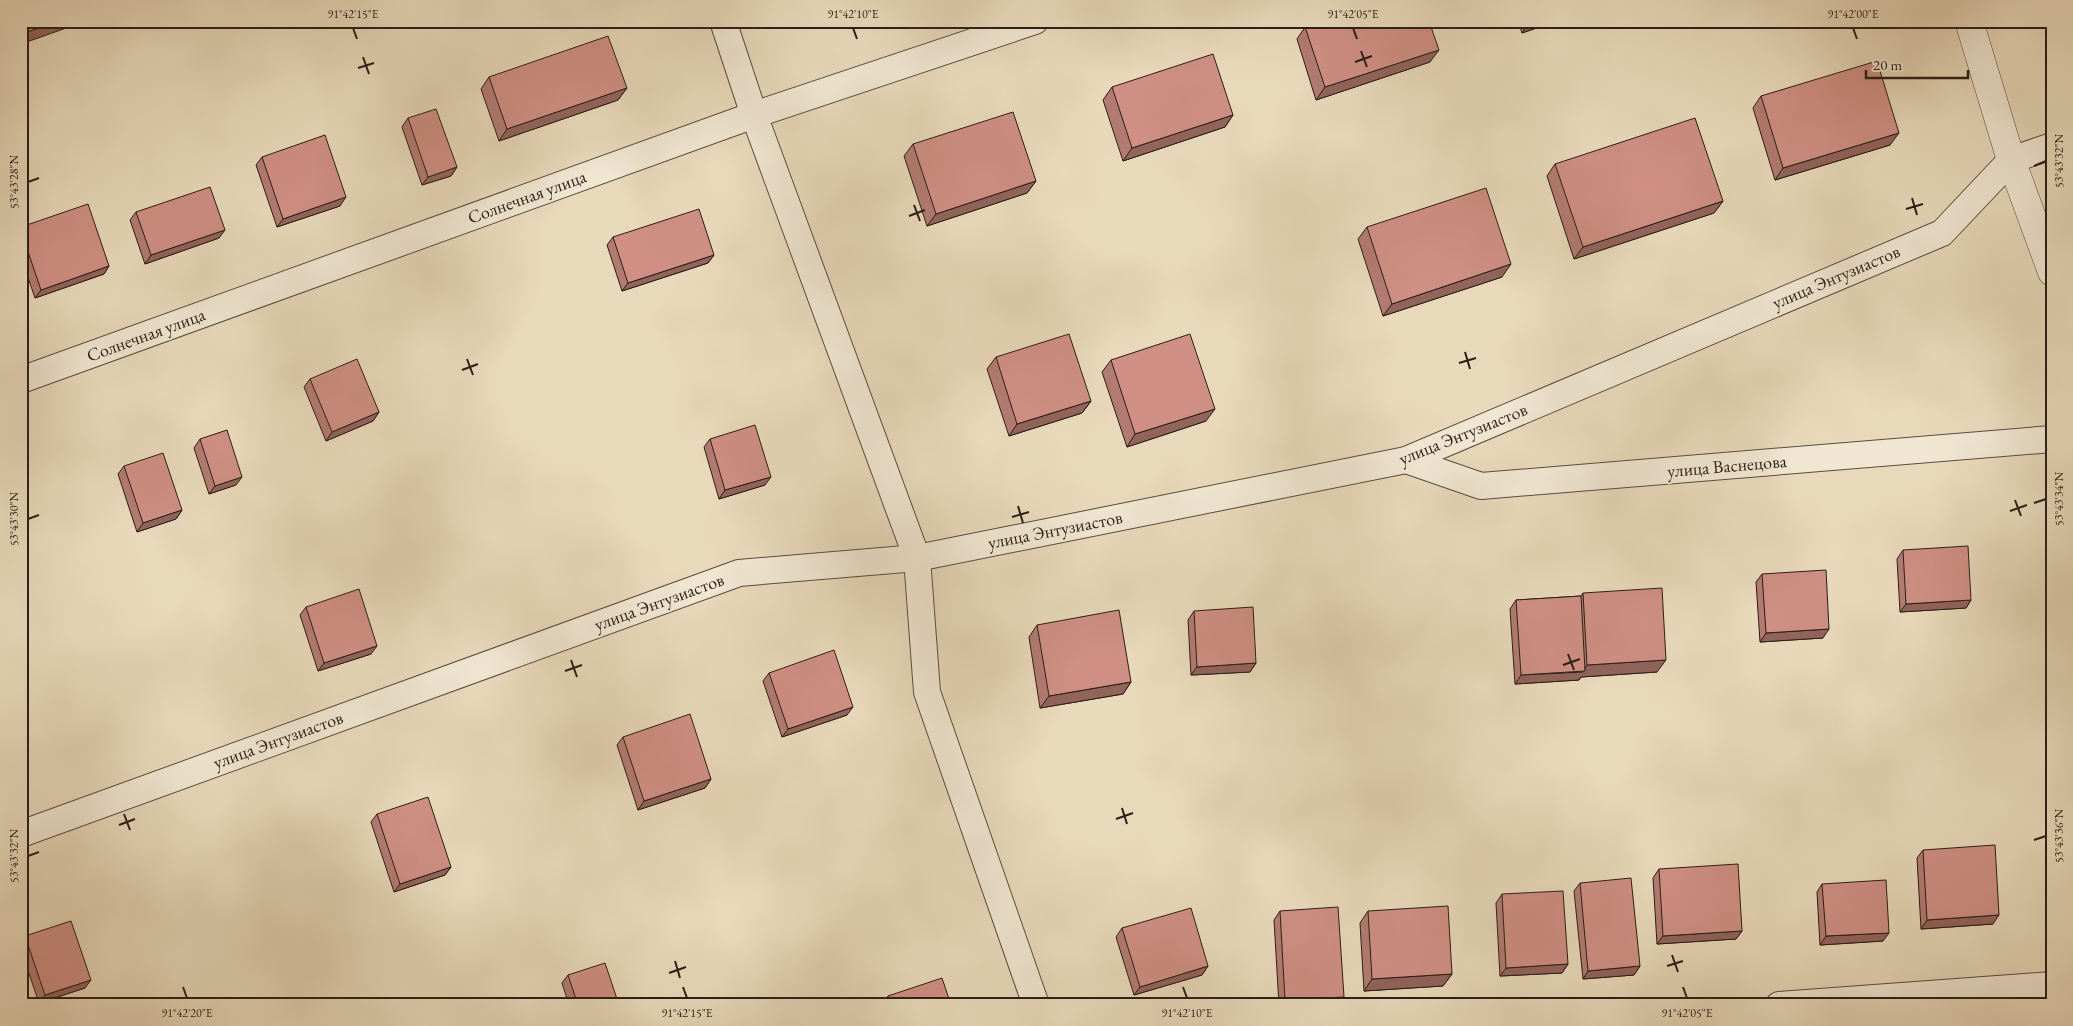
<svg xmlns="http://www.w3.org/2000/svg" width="2073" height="1026" font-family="'EB Garamond',serif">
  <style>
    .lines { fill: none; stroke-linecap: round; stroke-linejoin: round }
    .minor-casing { stroke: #5a4c40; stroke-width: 28 }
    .tertiary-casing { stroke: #5a4c40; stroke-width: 29 }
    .minor { stroke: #f0e6d2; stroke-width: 26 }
    .tertiary { stroke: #f0e6d2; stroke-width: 28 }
    .wall { fill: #b27b72; stroke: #2b1d17 }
    .shaded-wall { fill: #91645c; stroke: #2b1d17 }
    .building { fill: #cf8f84; stroke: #2b1d17 }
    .ticks { fill: none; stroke: #2b1d17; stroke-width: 2 }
    .labels { text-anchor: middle; stroke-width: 4; stroke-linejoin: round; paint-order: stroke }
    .street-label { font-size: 18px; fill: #2b1d17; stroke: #f0e6d2 }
    .neatline { fill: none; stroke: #2b1d17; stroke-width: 2 }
    .ticks-label { font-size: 12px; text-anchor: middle; fill: #2b1d17 }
  </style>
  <rect width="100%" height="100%" fill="#e8d9ba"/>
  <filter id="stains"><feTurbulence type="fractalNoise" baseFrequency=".004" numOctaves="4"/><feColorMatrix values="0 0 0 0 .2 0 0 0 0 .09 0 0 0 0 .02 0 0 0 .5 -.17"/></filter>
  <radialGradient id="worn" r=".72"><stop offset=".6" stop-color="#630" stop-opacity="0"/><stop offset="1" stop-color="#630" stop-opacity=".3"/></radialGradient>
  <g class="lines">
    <g class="minor-casing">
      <g id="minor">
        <path d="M 723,21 L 754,115 L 917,558 L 927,692 L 1036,1005"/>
        <path d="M 21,380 L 754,115 L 1035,21"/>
        <path d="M 1406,460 L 1481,486 L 2052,439"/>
        <path d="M 21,834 L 739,573 L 917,558 L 1406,460 L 1942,233 L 2011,160 L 2052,146"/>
        <path d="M 1779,1005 L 2052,985"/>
      </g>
    </g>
    <g class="tertiary-casing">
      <path id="tertiary" d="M 1969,21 L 2011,160 L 2052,272"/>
    </g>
    <use href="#minor" class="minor"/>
    <use href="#tertiary" class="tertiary"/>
  </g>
  <g class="wall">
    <path d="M 1518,21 L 1557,21 L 1522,33 Z"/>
    <path d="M 1305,27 L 1430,62 L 1316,100 L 1297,39 Z"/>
    <path d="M 489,77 L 627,88 L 618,100 L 499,141 L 481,89 Z"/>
    <path d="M 1112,87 L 1233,115 L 1225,127 L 1123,161 L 1103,100 Z"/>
    <path d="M 1761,96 L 1890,145 L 1775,180 L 1753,108 Z"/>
    <path d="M 408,118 L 457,167 L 451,176 L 422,185 L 402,127 Z"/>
    <path d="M 913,144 L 1036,181 L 1027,193 L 927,226 L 904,156 Z"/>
    <path d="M 262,157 L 340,206 L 277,227 L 256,165 Z"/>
    <path d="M 1555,164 L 1723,201 L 1714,213 L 1574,259 L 1547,176 Z"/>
    <path d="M 136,212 L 219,238 L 145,264 L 130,220 Z"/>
    <path d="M 21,227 L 109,266 L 104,274 L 35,298 L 21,257 Z"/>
    <path d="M 1367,227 L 1502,277 L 1383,316 L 1358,239 Z"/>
    <path d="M 613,237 L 714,255 L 708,263 L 622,291 L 607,245 Z"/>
    <path d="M 996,357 L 1091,401 L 1082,413 L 1009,436 L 987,369 Z"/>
    <path d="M 1111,360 L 1206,421 L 1127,447 L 1102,372 Z"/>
    <path d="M 310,379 L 379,412 L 373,421 L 326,441 L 304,387 Z"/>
    <path d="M 200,439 L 236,485 L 209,494 L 194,448 Z"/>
    <path d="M 710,439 L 765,485 L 719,499 L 704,447 Z"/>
    <path d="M 124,466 L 182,510 L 176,519 L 137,532 L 118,474 Z"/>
    <path d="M 1903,550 L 1971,600 L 1966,608 L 1900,612 L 1897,559 Z"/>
    <path d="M 1762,574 L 1823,638 L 1760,642 L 1756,582 Z"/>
    <path d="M 1583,593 L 1657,672 L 1581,677 L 1579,680 L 1515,684 L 1510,609 L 1516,600 L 1581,596 Z"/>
    <path d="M 306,607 L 371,654 L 318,671 L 300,615 Z"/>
    <path d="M 1194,611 L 1256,663 L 1250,672 L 1191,675 L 1188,620 Z"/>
    <path d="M 1037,625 L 1131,682 L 1123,694 L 1040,708 L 1029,637 Z"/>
    <path d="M 769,673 L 847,715 L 782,737 L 763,681 Z"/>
    <path d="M 623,737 L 711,779 L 705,788 L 638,810 L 617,745 Z"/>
    <path d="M 377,814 L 451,867 L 445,875 L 394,892 L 371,822 Z"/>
    <path d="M 1923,850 L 1993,924 L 1921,929 L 1917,858 Z"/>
    <path d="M 1659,869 L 1742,931 L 1736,939 L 1657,944 L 1653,878 Z"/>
    <path d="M 1580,883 L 1640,966 L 1634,975 L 1583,979 L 1574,891 Z"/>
    <path d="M 1822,884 L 1883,941 L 1820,945 L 1817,892 Z"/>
    <path d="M 1502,894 L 1568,964 L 1562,973 L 1500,976 L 1496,903 Z"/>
    <path d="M 1280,911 L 1338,1005 L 1279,1005 L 1274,920 Z"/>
    <path d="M 1368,911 L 1452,974 L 1443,986 L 1364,991 L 1360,923 Z"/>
    <path d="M 1122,928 L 1208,966 L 1202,975 L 1134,995 L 1116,937 Z"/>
    <path d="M 25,936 L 85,988 L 39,1003 L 21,950 L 21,942 Z"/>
    <path d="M 568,975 L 619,1005 L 569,1005 L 562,983 Z"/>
    <path d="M 888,996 L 951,1005 L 882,1005 Z"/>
  </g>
  <g class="shaded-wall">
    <path d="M 60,21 L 86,21 L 21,44 L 21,34 Z"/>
    <path d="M 879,21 L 887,21 L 877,25 Z"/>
    <path d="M 1530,21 L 1557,21 L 1522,33 Z"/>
    <path d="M 1439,50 L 1430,62 L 1316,100 L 1325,87 Z"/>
    <path d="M 627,88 L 618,100 L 499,141 L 507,129 Z"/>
    <path d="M 1233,115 L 1225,127 L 1123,161 L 1132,148 Z"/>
    <path d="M 1899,133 L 1890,145 L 1775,180 L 1783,168 Z"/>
    <path d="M 457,167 L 451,176 L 422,185 L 428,177 Z"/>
    <path d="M 1036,181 L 1027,193 L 927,226 L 936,214 Z"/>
    <path d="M 346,197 L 340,206 L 277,227 L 283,219 Z"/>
    <path d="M 1723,201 L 1714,213 L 1574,259 L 1583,247 Z"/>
    <path d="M 225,230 L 219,238 L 145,264 L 151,255 Z"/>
    <path d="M 714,255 L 708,263 L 622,291 L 628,283 Z"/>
    <path d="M 1511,264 L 1502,277 L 1383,316 L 1392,304 Z"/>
    <path d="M 109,266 L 104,274 L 35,298 L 41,290 Z"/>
    <path d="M 1091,401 L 1082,413 L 1009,436 L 1017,424 Z"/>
    <path d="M 1215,409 L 1206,421 L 1127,447 L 1135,434 Z"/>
    <path d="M 379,412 L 373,421 L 326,441 L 332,432 Z"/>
    <path d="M 242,477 L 236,485 L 209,494 L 215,486 Z"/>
    <path d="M 771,477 L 765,485 L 719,499 L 725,490 Z"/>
    <path d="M 182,510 L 176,519 L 137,532 L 143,523 Z"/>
    <path d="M 1971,600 L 1966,608 L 1900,612 L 1906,604 Z"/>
    <path d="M 1829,629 L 1823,638 L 1760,642 L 1766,633 Z"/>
    <path d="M 377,646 L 371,654 L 318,671 L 324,663 Z"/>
    <path d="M 1666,660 L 1657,672 L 1581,677 L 1579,680 L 1515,684 L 1521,675 L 1583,672 L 1587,665 Z"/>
    <path d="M 1256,663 L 1250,672 L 1191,675 L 1197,667 Z"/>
    <path d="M 1131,682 L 1123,694 L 1040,708 L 1049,696 Z"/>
    <path d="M 853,707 L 847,715 L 782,737 L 788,729 Z"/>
    <path d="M 711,779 L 705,788 L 638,810 L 644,801 Z"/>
    <path d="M 451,867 L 445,875 L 394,892 L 400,884 Z"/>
    <path d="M 1999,915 L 1993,924 L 1921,929 L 1927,920 Z"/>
    <path d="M 1742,931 L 1736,939 L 1657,944 L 1663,936 Z"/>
    <path d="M 1889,933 L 1883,941 L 1820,945 L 1826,936 Z"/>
    <path d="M 1568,964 L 1562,973 L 1500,976 L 1506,968 Z"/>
    <path d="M 1208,966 L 1202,975 L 1134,995 L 1140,987 Z"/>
    <path d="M 1640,966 L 1634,975 L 1583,979 L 1588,971 Z"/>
    <path d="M 1452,974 L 1443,986 L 1364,991 L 1372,979 Z"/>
    <path d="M 91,980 L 85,988 L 39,1003 L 45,995 Z"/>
    <path d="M 1344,997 L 1338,1005 L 1282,1005 L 1285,1000 Z"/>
  </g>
  <g class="building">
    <path d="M 21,21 L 60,21 L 21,34 Z"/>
    <path d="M 1322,21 L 1429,21 L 1439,50 L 1325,87 L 1305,27 Z"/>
    <path d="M 608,36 L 627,88 L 507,129 L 489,77 Z"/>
    <path d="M 1213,54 L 1233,115 L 1132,148 L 1112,87 Z"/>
    <path d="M 1877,61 L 1899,133 L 1783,168 L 1761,96 Z"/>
    <path d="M 436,109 L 457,167 L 428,177 L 408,118 Z"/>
    <path d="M 1013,112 L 1036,181 L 936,214 L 913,144 Z"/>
    <path d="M 1695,118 L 1723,201 L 1583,247 L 1555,164 Z"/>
    <path d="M 325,135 L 346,197 L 283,219 L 262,157 Z"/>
    <path d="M 210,187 L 225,230 L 151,255 L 136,212 Z"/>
    <path d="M 1486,188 L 1511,264 L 1392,304 L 1367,227 Z"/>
    <path d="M 88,204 L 109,266 L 41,290 L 21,231 L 21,227 Z"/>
    <path d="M 699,209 L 714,255 L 628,283 L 613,237 Z"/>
    <path d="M 1069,334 L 1091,401 L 1017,424 L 996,357 Z"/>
    <path d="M 1190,334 L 1215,409 L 1135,434 L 1111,360 Z"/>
    <path d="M 357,359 L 379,412 L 332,432 L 310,379 Z"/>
    <path d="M 755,425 L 771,477 L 725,490 L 710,439 Z"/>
    <path d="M 227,430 L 242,477 L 215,486 L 200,439 Z"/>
    <path d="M 163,453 L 182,510 L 143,523 L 124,466 Z"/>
    <path d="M 1968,546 L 1971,600 L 1906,604 L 1903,550 Z"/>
    <path d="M 1826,570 L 1829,629 L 1766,633 L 1762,574 Z"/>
    <path d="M 1662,588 L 1666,660 L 1587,665 L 1583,593 Z"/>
    <path d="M 359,589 L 377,646 L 324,663 L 306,607 Z"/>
    <path d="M 1581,596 L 1585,671 L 1521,675 L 1516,600 Z"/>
    <path d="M 1253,607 L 1256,663 L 1197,667 L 1194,611 Z"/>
    <path d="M 1119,610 L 1131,682 L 1049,696 L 1037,625 Z"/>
    <path d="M 834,650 L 853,707 L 788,729 L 769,673 Z"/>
    <path d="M 690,714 L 711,779 L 644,801 L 623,737 Z"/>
    <path d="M 428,797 L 451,867 L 400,884 L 377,814 Z"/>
    <path d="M 1995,845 L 1999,915 L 1927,920 L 1923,850 Z"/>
    <path d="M 1738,864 L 1742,931 L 1663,936 L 1659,869 Z"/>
    <path d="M 1631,878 L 1640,966 L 1588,971 L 1580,883 Z"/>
    <path d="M 1886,880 L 1889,933 L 1826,936 L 1822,884 Z"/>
    <path d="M 1563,891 L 1568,964 L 1506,968 L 1502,894 Z"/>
    <path d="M 1448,906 L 1452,974 L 1372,979 L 1368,911 Z"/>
    <path d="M 1338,907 L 1344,997 L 1285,1000 L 1280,911 Z"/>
    <path d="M 1191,908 L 1208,966 L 1140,987 L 1122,928 Z"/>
    <path d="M 71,921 L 91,980 L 45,995 L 25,936 Z"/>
    <path d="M 605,963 L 619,1005 L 578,1005 L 568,975 Z"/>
    <path d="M 942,978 L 951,1005 L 891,1005 L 888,996 Z"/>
  </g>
  <path class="ticks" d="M 353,28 L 357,39M 853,28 L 857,39M 1353,28 L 1357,39M 1853,28 L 1857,39M 1361,51 L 1367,67M 363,57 L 369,74M 1355,62 L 1372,56M 358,68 L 374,63M 2034,166 L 2046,161M 28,182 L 39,178M 1912,198 L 1917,215M 914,205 L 920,221M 1906,209 L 1923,204M 909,216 L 925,210M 1465,352 L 1470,369M 467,359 L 473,375M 1459,363 L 1476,358M 462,370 L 478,364M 2015,500 L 2021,516M 2034,503 L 2046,499M 1018,506 L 1023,523M 2010,511 L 2027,505M 1012,517 L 1029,512M 28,519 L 39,515M 1568,654 L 1574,670M 571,660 L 577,677M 1563,665 L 1580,659M 565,671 L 582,665M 1122,808 L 1127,824M 124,814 L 130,830M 1116,819 L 1133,813M 119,825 L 135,819M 2034,840 L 2046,836M 28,856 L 39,852M 1672,955 L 1678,972M 675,961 L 680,978M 1667,966 L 1683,961M 669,973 L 686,967M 183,987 L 187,998M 683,987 L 687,998M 1183,987 L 1187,998M 1683,987 L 1687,998"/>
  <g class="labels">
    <g class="street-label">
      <text transform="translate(527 197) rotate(-20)" y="6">Солнечная улица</text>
      <text transform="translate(1836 277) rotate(-23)" y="6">улица Энтузиастов</text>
      <text transform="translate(146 335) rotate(-20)" y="6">Солнечная улица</text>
      <text transform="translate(1463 434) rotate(-22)" y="6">улица Энтузиастов</text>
      <text transform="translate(1727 466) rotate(-5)" y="6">улица Васнецова</text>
      <text transform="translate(1055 530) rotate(-11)" y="6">улица Энтузиастов</text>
      <text transform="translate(659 602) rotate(-20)" y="6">улица Энтузиастов</text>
      <text transform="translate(278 740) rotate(-20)" y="6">улица Энтузиастов</text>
    </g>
  </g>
  <rect width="2073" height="1026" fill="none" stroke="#e8d9ba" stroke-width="55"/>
  <path d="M1866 70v8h102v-8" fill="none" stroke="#2b1d17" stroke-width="2.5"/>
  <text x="1873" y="70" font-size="15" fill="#2b1d17" stroke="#f0e6d2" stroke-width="4" paint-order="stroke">20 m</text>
  <rect x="28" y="28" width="2018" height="970" class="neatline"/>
  <g class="ticks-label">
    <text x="353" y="18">91°42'15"E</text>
    <text x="853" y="18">91°42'10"E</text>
    <text x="1353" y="18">91°42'05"E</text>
    <text x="1853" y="18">91°42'00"E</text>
    <text transform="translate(2059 161) rotate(-90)" y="4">53°43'32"N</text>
    <text transform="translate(14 182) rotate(-90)" y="4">53°43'28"N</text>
    <text transform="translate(2059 499) rotate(-90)" y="4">53°43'34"N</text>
    <text transform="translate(14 519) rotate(-90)" y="4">53°43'30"N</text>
    <text transform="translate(2059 836) rotate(-90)" y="4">53°43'36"N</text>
    <text transform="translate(14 856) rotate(-90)" y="4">53°43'32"N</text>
    <text x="187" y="1017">91°42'20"E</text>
    <text x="687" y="1017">91°42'15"E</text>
    <text x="1187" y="1017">91°42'10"E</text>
    <text x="1687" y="1017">91°42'05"E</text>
  </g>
  <rect width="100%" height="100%" filter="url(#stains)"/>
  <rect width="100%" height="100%" fill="url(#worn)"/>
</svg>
